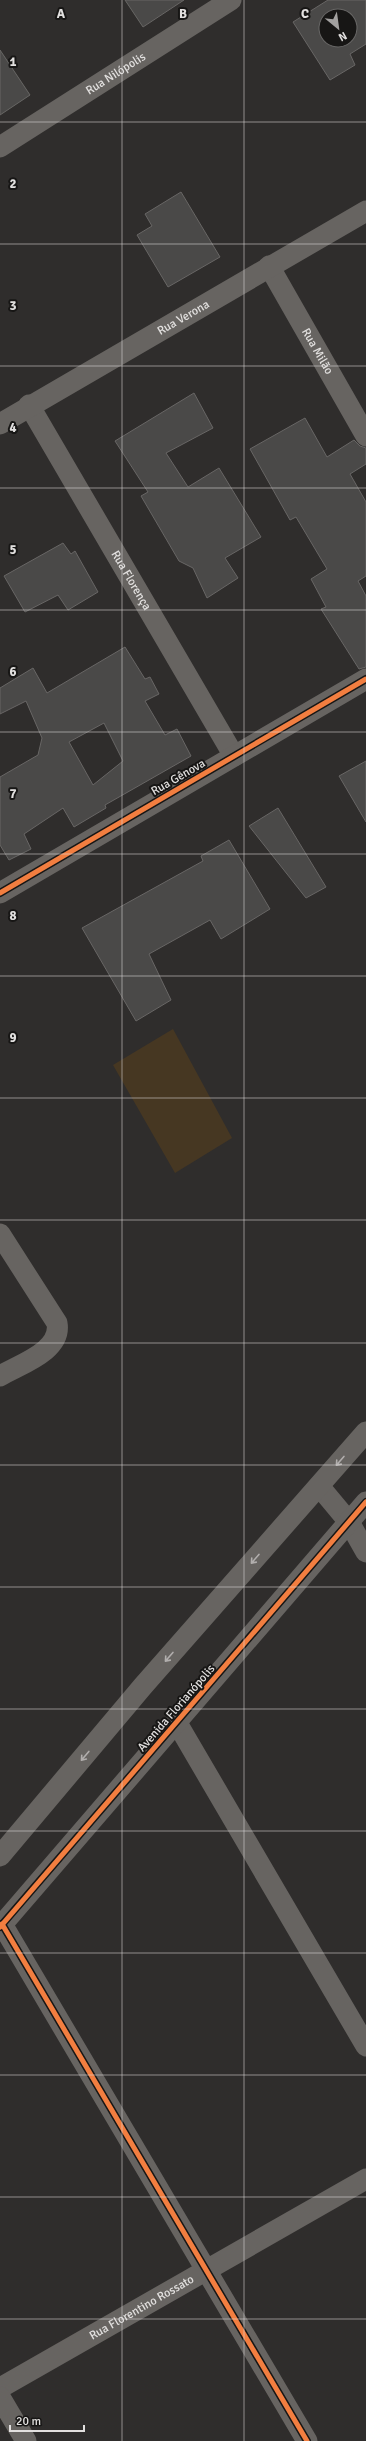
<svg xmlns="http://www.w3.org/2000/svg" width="366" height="2441" font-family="Signika,sans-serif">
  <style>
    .green { fill: #463722 }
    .building { fill: #4a4948; stroke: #686665; fill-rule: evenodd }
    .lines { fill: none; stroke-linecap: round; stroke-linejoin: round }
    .street { stroke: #676461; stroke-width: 21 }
    .cycleway-casing { stroke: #171615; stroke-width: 8 }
    .cycleway { stroke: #f27e40; stroke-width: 5 }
    .oneway { stroke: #b1aead }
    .grid { fill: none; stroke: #e2e0df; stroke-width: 1; stroke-opacity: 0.55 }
    .labels { text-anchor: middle; stroke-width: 4; stroke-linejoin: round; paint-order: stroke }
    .street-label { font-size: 12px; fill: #e2e0df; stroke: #171615 }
    .grid-label { font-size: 13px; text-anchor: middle; font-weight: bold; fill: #e2e0df; stroke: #171615; stroke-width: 4; stroke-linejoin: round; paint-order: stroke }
  </style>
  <rect width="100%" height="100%" fill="#2f2d2c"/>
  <path class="green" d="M 173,1029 L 232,1138 L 175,1173 L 113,1065 Z"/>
  <g class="building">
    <path d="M 125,0 L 184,0 L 143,27 Z"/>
    <path d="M 328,0 L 366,0 L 366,44 L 350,54 L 355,65 L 330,80 L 293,22 ZM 326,16 L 350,16 L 350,40 L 326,40 Z"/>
    <path d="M 0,50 L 30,95 L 0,115 Z"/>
    <path d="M 181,192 L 220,257 L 168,287 L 137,235 L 152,226 L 145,214 Z"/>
    <path d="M 194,393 L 213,428 L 166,453 L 188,487 L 219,468 L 261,537 L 225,558 L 238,578 L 207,598 L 193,568 L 179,561 L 141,496 L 148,492 L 115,441 Z"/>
    <path d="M 305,418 L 327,457 L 354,440 L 360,446 L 366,448 L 366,464 L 350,474 L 366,502 L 366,576 L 358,581 L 366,596 L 366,667 L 359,669 L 321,609 L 326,607 L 311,579 L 327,569 L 296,517 L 290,520 L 250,449 Z"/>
    <path d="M 63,543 L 71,554 L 75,551 L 98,592 L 68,610 L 58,595 L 25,612 L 4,576 Z"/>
    <path d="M 125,647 L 145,679 L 150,677 L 159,694 L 145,701 L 165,735 L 177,729 L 191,756 L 105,805 L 106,808 L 74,827 L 63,808 L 24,834 L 31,849 L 9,860 L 0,845 L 0,777 L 38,755 L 42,738 L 26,701 L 0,714 L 0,688 L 33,668 L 47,693 ZM 104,723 L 123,761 L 93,785 L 69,742 Z"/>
    <path d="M 366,761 L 366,822 L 339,776 Z"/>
    <path d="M 278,808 L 326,887 L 306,898 L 249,826 Z"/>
    <path d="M 229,840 L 270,909 L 221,939 L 210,920 L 149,954 L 171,1000 L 136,1021 L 82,928 L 203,861 L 201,856 Z"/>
  </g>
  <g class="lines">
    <g class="street">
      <path id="s1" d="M 0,147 L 231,0"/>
      <path id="s2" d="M 269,266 L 366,436"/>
      <path id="s3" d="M 29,405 L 234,756"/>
      <path id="s4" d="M 0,424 L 366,211"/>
      <path d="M 0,893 L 366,679"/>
      <path d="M 0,1234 L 57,1323 C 62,1351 20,1364 0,1376"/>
      <path d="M 319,1486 L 349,1522 L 366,1552"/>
      <path d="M 177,1723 L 366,2046"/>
      <path d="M 0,1856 L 143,1686 L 366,1432"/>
      <path d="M 2,1924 L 307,2441"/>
      <path d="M 0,1927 L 366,1502"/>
      <path id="s5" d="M 0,2388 L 366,2179"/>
      <path d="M 0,2397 L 26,2441"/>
    </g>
    <g class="cycleway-casing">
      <g id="cycleway">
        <path d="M 0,893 L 366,679"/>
        <path d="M 2,1924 L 307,2441"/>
        <path d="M 0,1927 L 366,1502"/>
      </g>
    </g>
    <use href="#cycleway" class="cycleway"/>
  </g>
  <defs><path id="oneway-shaft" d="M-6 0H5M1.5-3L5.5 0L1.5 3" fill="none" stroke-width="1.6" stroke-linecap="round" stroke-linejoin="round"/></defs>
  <g class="oneway">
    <use href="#oneway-shaft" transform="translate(340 1461) rotate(131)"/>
    <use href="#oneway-shaft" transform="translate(255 1559) rotate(131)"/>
    <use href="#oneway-shaft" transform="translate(169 1657) rotate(131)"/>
    <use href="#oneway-shaft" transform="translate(85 1756) rotate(130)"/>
  </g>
  <path class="grid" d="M 122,0 L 122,2441M 244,0 L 244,2441M 0,122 L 366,122M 0,244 L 366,244M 0,366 L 366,366M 0,488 L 366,488M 0,610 L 366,610M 0,732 L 366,732M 0,854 L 366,854M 0,976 L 366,976M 0,1098 L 366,1098M 0,1220 L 366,1220M 0,1343 L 366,1343M 0,1465 L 366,1465M 0,1587 L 366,1587M 0,1709 L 366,1709M 0,1831 L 366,1831M 0,1953 L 366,1953M 0,2075 L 366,2075M 0,2197 L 366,2197M 0,2319 L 366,2319"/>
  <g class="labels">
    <g class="street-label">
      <text dy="4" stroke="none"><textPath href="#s1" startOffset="137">Rua Nilópolis</textPath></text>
      <text dy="4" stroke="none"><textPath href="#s4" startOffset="212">Rua Verona</textPath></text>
      <text dy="4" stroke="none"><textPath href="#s2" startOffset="98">Rua Milão</textPath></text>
      <text dy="4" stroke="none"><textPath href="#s3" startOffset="203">Rua Florença</textPath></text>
      <text transform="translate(178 777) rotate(-30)" y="4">Rua Gênova</text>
      <text transform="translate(176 1708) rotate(-49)" y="4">Avenida Florianópolis</text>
      <text dy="4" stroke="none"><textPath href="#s5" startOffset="163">Rua Florentino Rossato</textPath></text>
    </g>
  </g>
  <g class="grid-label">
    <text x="61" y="18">A</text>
    <text x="183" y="18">B</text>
    <text x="305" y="18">C</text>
    <text x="13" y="66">1</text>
    <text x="13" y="188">2</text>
    <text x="13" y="310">3</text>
    <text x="13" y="432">4</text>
    <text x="13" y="554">5</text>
    <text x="13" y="676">6</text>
    <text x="13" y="798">7</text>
    <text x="13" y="920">8</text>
    <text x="13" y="1042">9</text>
  </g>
  <g transform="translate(338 28) rotate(151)"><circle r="19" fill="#171615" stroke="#686766"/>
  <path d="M0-3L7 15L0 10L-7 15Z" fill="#a3a1a0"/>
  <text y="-6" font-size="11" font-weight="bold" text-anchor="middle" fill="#e2e0df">N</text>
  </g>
  <path d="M10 2425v6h74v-6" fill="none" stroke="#e2e0df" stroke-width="2"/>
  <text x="16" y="2425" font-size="12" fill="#e2e0df" stroke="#171615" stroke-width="3" paint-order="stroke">20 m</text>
</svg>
